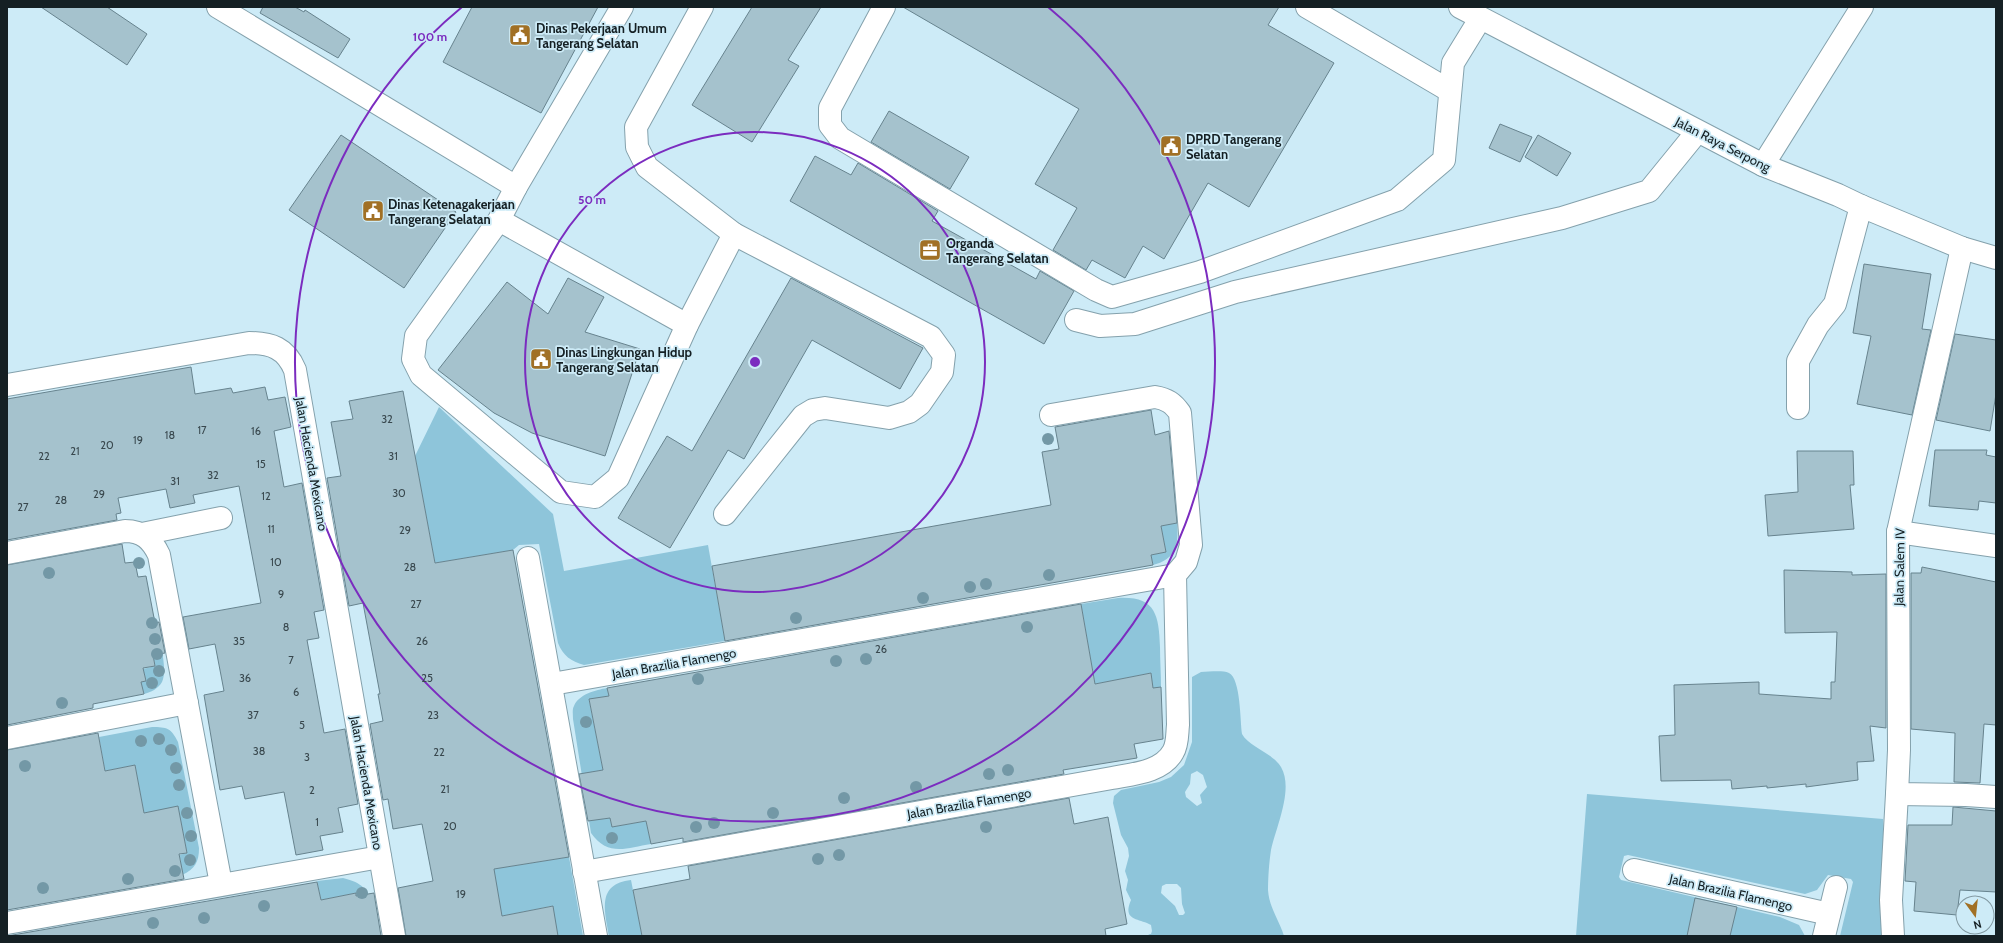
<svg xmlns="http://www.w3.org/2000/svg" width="2003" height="943" font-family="Cabin,sans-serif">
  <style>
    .green { fill: #8ec5da; fill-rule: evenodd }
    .building { fill: #a5c2cd; stroke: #67838e }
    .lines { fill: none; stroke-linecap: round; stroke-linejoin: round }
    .minor-casing { stroke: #84a1ac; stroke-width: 24 }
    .major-casing { stroke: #84a1ac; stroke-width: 24 }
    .minor { stroke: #fff; stroke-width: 22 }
    .major { stroke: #fff; stroke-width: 22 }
    .tree { fill: #7398a6 }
    .ring { fill: none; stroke: #7b2cbf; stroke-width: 2 }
    .labels { text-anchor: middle; stroke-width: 3.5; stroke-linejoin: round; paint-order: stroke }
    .number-label { font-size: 11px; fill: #39484e }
    .poi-label { font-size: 13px; font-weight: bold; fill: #152024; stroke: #cdebf7; text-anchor: start }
    .street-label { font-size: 13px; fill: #152024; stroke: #cdebf7 }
    .centre { fill: #7b2cbf; stroke: #cdebf7; stroke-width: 2 }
    .ring-label { font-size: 12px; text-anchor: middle; font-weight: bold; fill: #7b2cbf; stroke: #cdebf7; stroke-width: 3.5; stroke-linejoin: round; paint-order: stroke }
  </style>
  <rect width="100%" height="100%" fill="#cdebf7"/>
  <g class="green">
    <path d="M 439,407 L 553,514 L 564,571 L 708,545 L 725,641 L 584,665 C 571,661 563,656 558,643 L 539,544 L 519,545 L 513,550 L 435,563 L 415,456 Z"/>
    <path d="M 1177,523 C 1179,545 1176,559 1153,565 L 1151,555 L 1166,552 L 1161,526 Z"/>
    <path d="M 1118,598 C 1155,596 1159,614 1160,647 C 1160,660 1161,674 1161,687 L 1153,689 L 1151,673 L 1095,684 L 1081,604 Z"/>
    <path d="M 154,616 C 157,631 169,669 162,682 C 158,689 151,692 144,694 L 141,682 L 146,681 L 143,669 L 155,666 L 146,618 Z"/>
    <path d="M 1201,672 C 1209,672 1222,670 1229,673 C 1241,679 1240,722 1242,734 C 1249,747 1273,753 1281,767 C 1294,789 1276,827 1271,850 C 1269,863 1268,878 1268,890 C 1269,907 1279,920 1284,936 L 1152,936 L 1148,934 L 1151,934 L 1152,931 L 1151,925 C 1138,918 1122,921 1131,900 L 1126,890 L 1128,880 L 1125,871 L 1129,856 L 1128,848 L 1121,835 L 1113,803 L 1114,796 L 1121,790 L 1159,782 L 1171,777 L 1184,765 L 1192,742 L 1192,677 ZM 1197,771 L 1203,775 L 1207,787 L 1200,795 L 1202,803 L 1197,806 L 1186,797 L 1185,792 L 1190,784 L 1191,774 ZM 1166,884 L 1177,884 L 1181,888 L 1182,904 L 1185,913 L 1183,915 L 1179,915 L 1175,906 L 1161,893 L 1162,886 Z"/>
    <path d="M 607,688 L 609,696 L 589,700 L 603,770 L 592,772 L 599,819 L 610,818 L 612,827 L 646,821 L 651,844 C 626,848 608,857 591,833 L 573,719 C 573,715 572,709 574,706 C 579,694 596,690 607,688 Z"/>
    <path d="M 152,727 C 167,727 171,728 178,742 L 199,848 C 199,862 195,869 182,875 L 167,865 L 181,862 L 179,855 L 187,853 L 178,807 L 144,813 L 135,765 L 105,771 L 99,737 Z"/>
    <path d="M 1587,794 L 1883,819 L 1888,936 L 1840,936 L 1853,882 L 1851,879 L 1828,875 L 1817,890 L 1805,894 L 1628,855 L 1624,856 L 1619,877 L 1621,880 L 1780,917 L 1799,925 L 1805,936 L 1576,936 Z"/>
    <path d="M 569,857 L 583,936 L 558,936 L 552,906 L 502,916 L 493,869 Z"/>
    <path d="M 343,878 C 363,883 367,889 375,907 L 364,936 L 356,893 L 321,900 L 317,881 Z"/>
    <path d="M 631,880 L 642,936 L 609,936 C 605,911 596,884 631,880 Z"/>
  </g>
  <g class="building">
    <path d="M 41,7 L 107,7 L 147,34 L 127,65 Z"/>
    <path d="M 263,7 L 295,7 L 304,12 L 305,10 L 350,39 L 338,58 L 260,13 Z"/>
    <path d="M 472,7 L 598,7 L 541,113 L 443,62 Z"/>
    <path d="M 752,7 L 821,7 L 788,60 L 799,66 L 752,142 L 692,105 Z"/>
    <path d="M 903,7 L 1279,7 L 1268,25 L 1334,63 L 1249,207 L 1208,183 L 1164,259 L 1143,246 L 1125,278 L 1092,260 L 1086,270 L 1053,250 L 1077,208 L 1035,184 L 1079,109 Z"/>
    <path d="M 889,111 L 969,157 L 950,189 L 871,142 Z"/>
    <path d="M 1500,124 L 1532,137 L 1520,162 L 1489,148 Z"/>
    <path d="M 341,135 L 456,212 L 404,288 L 289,210 Z"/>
    <path d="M 1538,135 L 1571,153 L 1557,176 L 1525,157 Z"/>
    <path d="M 815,156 L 851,175 L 858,163 L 938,211 L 932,221 L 1036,279 L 1040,271 L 1074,291 L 1044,344 L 790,201 Z"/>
    <path d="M 1864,264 L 1931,274 L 1922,329 L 1931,330 L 1912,415 L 1857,404 L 1871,336 L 1853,333 Z"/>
    <path d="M 568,278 L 604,297 L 585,332 L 640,349 L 605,456 L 532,433 L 494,413 L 438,370 L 507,282 L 548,314 Z"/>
    <path d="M 791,278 L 923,348 L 900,389 L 812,340 L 744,459 L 728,450 L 670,548 L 618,518 L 667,436 L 692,451 Z"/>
    <path d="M 1955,334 L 1996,340 L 1996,394 L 1990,431 L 1936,420 Z"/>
    <path d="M 191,367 L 195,394 L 231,388 L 233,393 L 265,387 L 268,400 L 285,397 L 291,427 L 274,431 L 284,487 L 302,483 L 324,610 L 314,612 L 319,638 L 307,640 L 324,733 L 345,729 L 358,804 L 338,808 L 343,832 L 320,836 L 323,850 L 296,855 L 284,792 L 245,799 L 242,786 L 220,790 L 204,695 L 224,691 L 215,644 L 189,649 L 183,617 L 261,603 L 239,486 L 193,495 L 195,503 L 170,508 L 166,489 L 118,498 L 121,513 L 116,514 L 117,520 L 7,540 L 7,399 Z"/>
    <path d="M 403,391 L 435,563 L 513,550 L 569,857 L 494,869 L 502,916 L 553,906 L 558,936 L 406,936 L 398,888 L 433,881 L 422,824 L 393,829 L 388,799 L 383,800 L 370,724 L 383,721 L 378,694 L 380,694 L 363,603 L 349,606 L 327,478 L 341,476 L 331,422 L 353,419 L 349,401 Z"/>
    <path d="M 1151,410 L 1155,435 L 1169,431 L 1177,523 L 1161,526 L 1166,552 L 1151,555 L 1153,565 L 725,641 L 712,566 L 1051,505 L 1042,452 L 1059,449 L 1055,427 Z"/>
    <path d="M 1935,450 L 1987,450 L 1986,455 L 1996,457 L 1996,503 L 1979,501 L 1978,510 L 1929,506 Z"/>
    <path d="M 1797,451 L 1853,451 L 1854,485 L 1850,485 L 1854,529 L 1768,536 L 1765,495 L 1798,492 Z"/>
    <path d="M 122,544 L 125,563 L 135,562 L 138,577 L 146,576 L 155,623 L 159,622 L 165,653 L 153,655 L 155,666 L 143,668 L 146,681 L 141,682 L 144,694 L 93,704 L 93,708 L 7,725 L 7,565 Z"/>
    <path d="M 1922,567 L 1996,582 L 1996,725 L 1984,724 L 1980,783 L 1954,782 L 1955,733 L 1911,729 L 1911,573 L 1921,573 Z"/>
    <path d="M 1784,570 L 1852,572 L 1852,575 L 1886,574 L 1886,728 L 1870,726 L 1874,761 L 1857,762 L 1858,780 L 1806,787 L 1806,784 L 1767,788 L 1767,786 L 1732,789 L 1731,780 L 1661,781 L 1659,736 L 1675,735 L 1674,685 L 1759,682 L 1759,694 L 1831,699 L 1831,682 L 1835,682 L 1837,632 L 1785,633 Z"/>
    <path d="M 1081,604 L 1095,684 L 1151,673 L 1153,688 L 1161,687 L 1163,739 L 1134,744 L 1137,758 L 1063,770 L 1064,774 L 683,842 L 683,838 L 651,844 L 646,821 L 612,827 L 610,818 L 588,821 L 579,774 L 603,770 L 589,699 L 609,696 L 607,688 Z"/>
    <path d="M 98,733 L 105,771 L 135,765 L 144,813 L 178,806 L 187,853 L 179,854 L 184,879 L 7,910 L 7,750 Z"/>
    <path d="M 1069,798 L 1074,824 L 1108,817 L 1127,924 L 1105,929 L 1106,936 L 642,936 L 633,890 L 690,879 L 688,866 Z"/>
    <path d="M 1953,807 L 1996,811 L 1996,892 L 1960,890 L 1957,915 L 1914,911 L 1916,882 L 1905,881 L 1908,825 L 1952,825 Z"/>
    <path d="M 317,882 L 321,900 L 356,893 L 356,896 L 374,893 L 381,936 L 7,936 Z"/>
    <path d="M 1695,898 L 1737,907 L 1730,936 L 1687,936 Z"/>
  </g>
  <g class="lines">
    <g class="minor-casing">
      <g id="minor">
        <path d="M 218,7 L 516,187"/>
        <path d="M 884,7 L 830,108 L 830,125 L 840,138 L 1096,290 L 1112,297 L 1200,272 L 1397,200 L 1444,160 L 1453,63 L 1480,19"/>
        <path d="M 1307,7 L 1450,91"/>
        <path d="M 1763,165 L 1862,7"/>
        <path d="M 499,220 L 687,325 L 618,478 L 595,497 L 561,492 L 421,375 L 413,359 L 416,336 L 499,220 L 516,187 L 622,7"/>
        <path d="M 1962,248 L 1898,532 L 1899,750 L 1897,794 L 1966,795 L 1996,797"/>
        <path d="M 1076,320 L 1100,326 L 1135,324 L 1235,292 L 1562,218 L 1649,191 L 1697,132"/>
        <path d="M 687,325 L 734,234 L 647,167 L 637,147 L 636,127 L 702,7"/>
        <path d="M 7,385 L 249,343 C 271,343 286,348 295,370 L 394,936"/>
        <path d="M 1798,408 L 1798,361 L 1818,325 L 1835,304 L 1861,206"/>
        <path d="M 725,514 L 803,416 L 813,410 L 825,408 L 889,418 L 909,412 L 920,404 L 942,372 L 944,355 L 931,337 L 734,234"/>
        <path d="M 1898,532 L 1996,546"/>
        <path d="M 142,534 L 221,518"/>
        <path d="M 7,553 L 125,531 C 143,531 152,540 159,555 L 221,884"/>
        <path d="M 528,558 L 596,936"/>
        <path d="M 552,684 L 1175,575"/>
        <path d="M 7,738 L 187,703"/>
        <path d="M 1634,870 L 1829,914"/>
        <path d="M 584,872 L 1112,778 C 1133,774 1162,772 1173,752 C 1178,744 1177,733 1178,725 L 1175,575 L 1186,562 L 1191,545 L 1180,413 C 1173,403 1167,399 1155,397 L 1051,415"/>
        <path d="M 7,923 L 380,857"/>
        <path d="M 1824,936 L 1836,887"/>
        <path d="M 1893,936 L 1891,900 L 1897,794"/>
      </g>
    </g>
    <g class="major-casing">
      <path id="major" d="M 1460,7 L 1763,165 L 1838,195 L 1861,206 L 1962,248 L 1996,258"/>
    </g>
    <use href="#minor" class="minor"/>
    <use href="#major" class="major"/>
  </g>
  <g class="tree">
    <circle cx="1048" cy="439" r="6"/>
    <circle cx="139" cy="563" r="6"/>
    <circle cx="49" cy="573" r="6"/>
    <circle cx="1049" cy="575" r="6"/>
    <circle cx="986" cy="584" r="6"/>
    <circle cx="970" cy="587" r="6"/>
    <circle cx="923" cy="598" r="6"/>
    <circle cx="796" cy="618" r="6"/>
    <circle cx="152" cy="623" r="6"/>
    <circle cx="1027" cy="627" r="6"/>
    <circle cx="155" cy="639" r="6"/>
    <circle cx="157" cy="654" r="6"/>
    <circle cx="866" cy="659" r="6"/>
    <circle cx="836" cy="661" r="6"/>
    <circle cx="159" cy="671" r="6"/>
    <circle cx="698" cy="679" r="6"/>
    <circle cx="152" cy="683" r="6"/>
    <circle cx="62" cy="703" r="6"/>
    <circle cx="586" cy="722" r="6"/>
    <circle cx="159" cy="739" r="6"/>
    <circle cx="141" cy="741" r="6"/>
    <circle cx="171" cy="750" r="6"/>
    <circle cx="25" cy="766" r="6"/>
    <circle cx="176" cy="768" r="6"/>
    <circle cx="1008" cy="770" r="6"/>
    <circle cx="989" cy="774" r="6"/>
    <circle cx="179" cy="785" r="6"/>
    <circle cx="916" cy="787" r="6"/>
    <circle cx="844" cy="798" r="6"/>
    <circle cx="187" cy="813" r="6"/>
    <circle cx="773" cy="813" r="6"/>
    <circle cx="714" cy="823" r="6"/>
    <circle cx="696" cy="827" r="6"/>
    <circle cx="986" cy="827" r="6"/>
    <circle cx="191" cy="836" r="6"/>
    <circle cx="612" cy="838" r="6"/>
    <circle cx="839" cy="855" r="6"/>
    <circle cx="818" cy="859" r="6"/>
    <circle cx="190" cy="860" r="6"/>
    <circle cx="175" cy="871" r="6"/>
    <circle cx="128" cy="879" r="6"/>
    <circle cx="43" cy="888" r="6"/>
    <circle cx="362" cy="893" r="6"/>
    <circle cx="264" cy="906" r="6"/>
    <circle cx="204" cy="918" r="6"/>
    <circle cx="153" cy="923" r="6"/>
  </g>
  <g class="ring">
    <circle cx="755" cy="362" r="230"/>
    <path d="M1048 7A460 460 0 1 1 462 7"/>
  </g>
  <defs>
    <g id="civic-square" transform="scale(1.15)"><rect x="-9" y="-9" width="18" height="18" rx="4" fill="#a17025" stroke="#cdebf7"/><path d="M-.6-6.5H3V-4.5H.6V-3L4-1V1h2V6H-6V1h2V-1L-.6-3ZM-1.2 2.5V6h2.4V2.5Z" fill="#fff"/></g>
    <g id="office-square" transform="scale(1.15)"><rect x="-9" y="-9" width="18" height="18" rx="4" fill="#a17025" stroke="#cdebf7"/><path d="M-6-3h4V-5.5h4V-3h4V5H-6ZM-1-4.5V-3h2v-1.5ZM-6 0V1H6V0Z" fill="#fff"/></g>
  </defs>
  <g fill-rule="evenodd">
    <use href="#civic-square" x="520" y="35"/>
    <use href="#civic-square" x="1171" y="146"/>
    <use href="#civic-square" x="373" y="211"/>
    <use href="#office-square" x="930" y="250"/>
    <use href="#civic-square" x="541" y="359"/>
  </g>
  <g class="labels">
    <g class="number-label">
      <text x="387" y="423">32</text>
      <text x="202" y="434">17</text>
      <text x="256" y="435">16</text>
      <text x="170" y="439">18</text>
      <text x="138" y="444">19</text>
      <text x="107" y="449">20</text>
      <text x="75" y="455">21</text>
      <text x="44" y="460">22</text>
      <text x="393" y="460">31</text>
      <text x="261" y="468">15</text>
      <text x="213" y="479">32</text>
      <text x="175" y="485">31</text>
      <text x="399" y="497">30</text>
      <text x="99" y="498">29</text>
      <text x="266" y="500">12</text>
      <text x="61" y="504">28</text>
      <text x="23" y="511">27</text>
      <text x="271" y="533">11</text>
      <text x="405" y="534">29</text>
      <text x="276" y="566">10</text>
      <text x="410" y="571">28</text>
      <text x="281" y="598">9</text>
      <text x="416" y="608">27</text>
      <text x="286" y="631">8</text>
      <text x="239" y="645">35</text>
      <text x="422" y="645">26</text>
      <text x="881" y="653">26</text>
      <text x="291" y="664">7</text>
      <text x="245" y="682">36</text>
      <text x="427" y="682">25</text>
      <text x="296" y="696">6</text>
      <text x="253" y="719">37</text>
      <text x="433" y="719">23</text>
      <text x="302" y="729">5</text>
      <text x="259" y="755">38</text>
      <text x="439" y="756">22</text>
      <text x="307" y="761">3</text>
      <text x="445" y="793">21</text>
      <text x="312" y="794">2</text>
      <text x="317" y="826">1</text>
      <text x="450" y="830">20</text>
      <text x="461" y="898">19</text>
    </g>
    <g class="poi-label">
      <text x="536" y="33">Dinas Pekerjaan Umum<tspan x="536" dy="15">Tangerang Selatan</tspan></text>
      <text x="1186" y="144">DPRD Tangerang<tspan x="1186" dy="15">Selatan</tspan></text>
      <text x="388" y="209">Dinas Ketenagakerjaan<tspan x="388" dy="15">Tangerang Selatan</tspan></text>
      <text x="946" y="248">Organda<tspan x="946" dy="15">Tangerang Selatan</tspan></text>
      <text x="556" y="357">Dinas Lingkungan Hidup<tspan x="556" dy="15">Tangerang Selatan</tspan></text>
    </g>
    <g class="street-label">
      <text transform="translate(1723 144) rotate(27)" y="5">Jalan Raya Serpong</text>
      <text transform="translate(312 464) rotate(80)" y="5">Jalan Hacienda Mexicano</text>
      <text transform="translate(1899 567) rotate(-89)" y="5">Jalan Salem IV</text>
      <text transform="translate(674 663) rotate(-10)" y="5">Jalan Brazilia Flamengo</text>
      <text transform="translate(367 783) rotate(80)" y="5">Jalan Hacienda Mexicano</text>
      <text transform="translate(969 803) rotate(-10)" y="5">Jalan Brazilia Flamengo</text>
      <text transform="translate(1731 892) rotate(13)" y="5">Jalan Brazilia Flamengo</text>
    </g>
  </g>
  <circle cx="755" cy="362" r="6" class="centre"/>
  <g class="ring-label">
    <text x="430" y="41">100 m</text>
    <text x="592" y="204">50 m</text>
  </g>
  <rect width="2003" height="943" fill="none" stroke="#152024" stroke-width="16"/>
  <g transform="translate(1975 915) rotate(165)"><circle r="19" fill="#cdebf7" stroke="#839aa3"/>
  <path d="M0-3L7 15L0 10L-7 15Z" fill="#a17025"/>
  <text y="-6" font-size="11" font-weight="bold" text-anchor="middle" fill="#152024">N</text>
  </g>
</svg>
